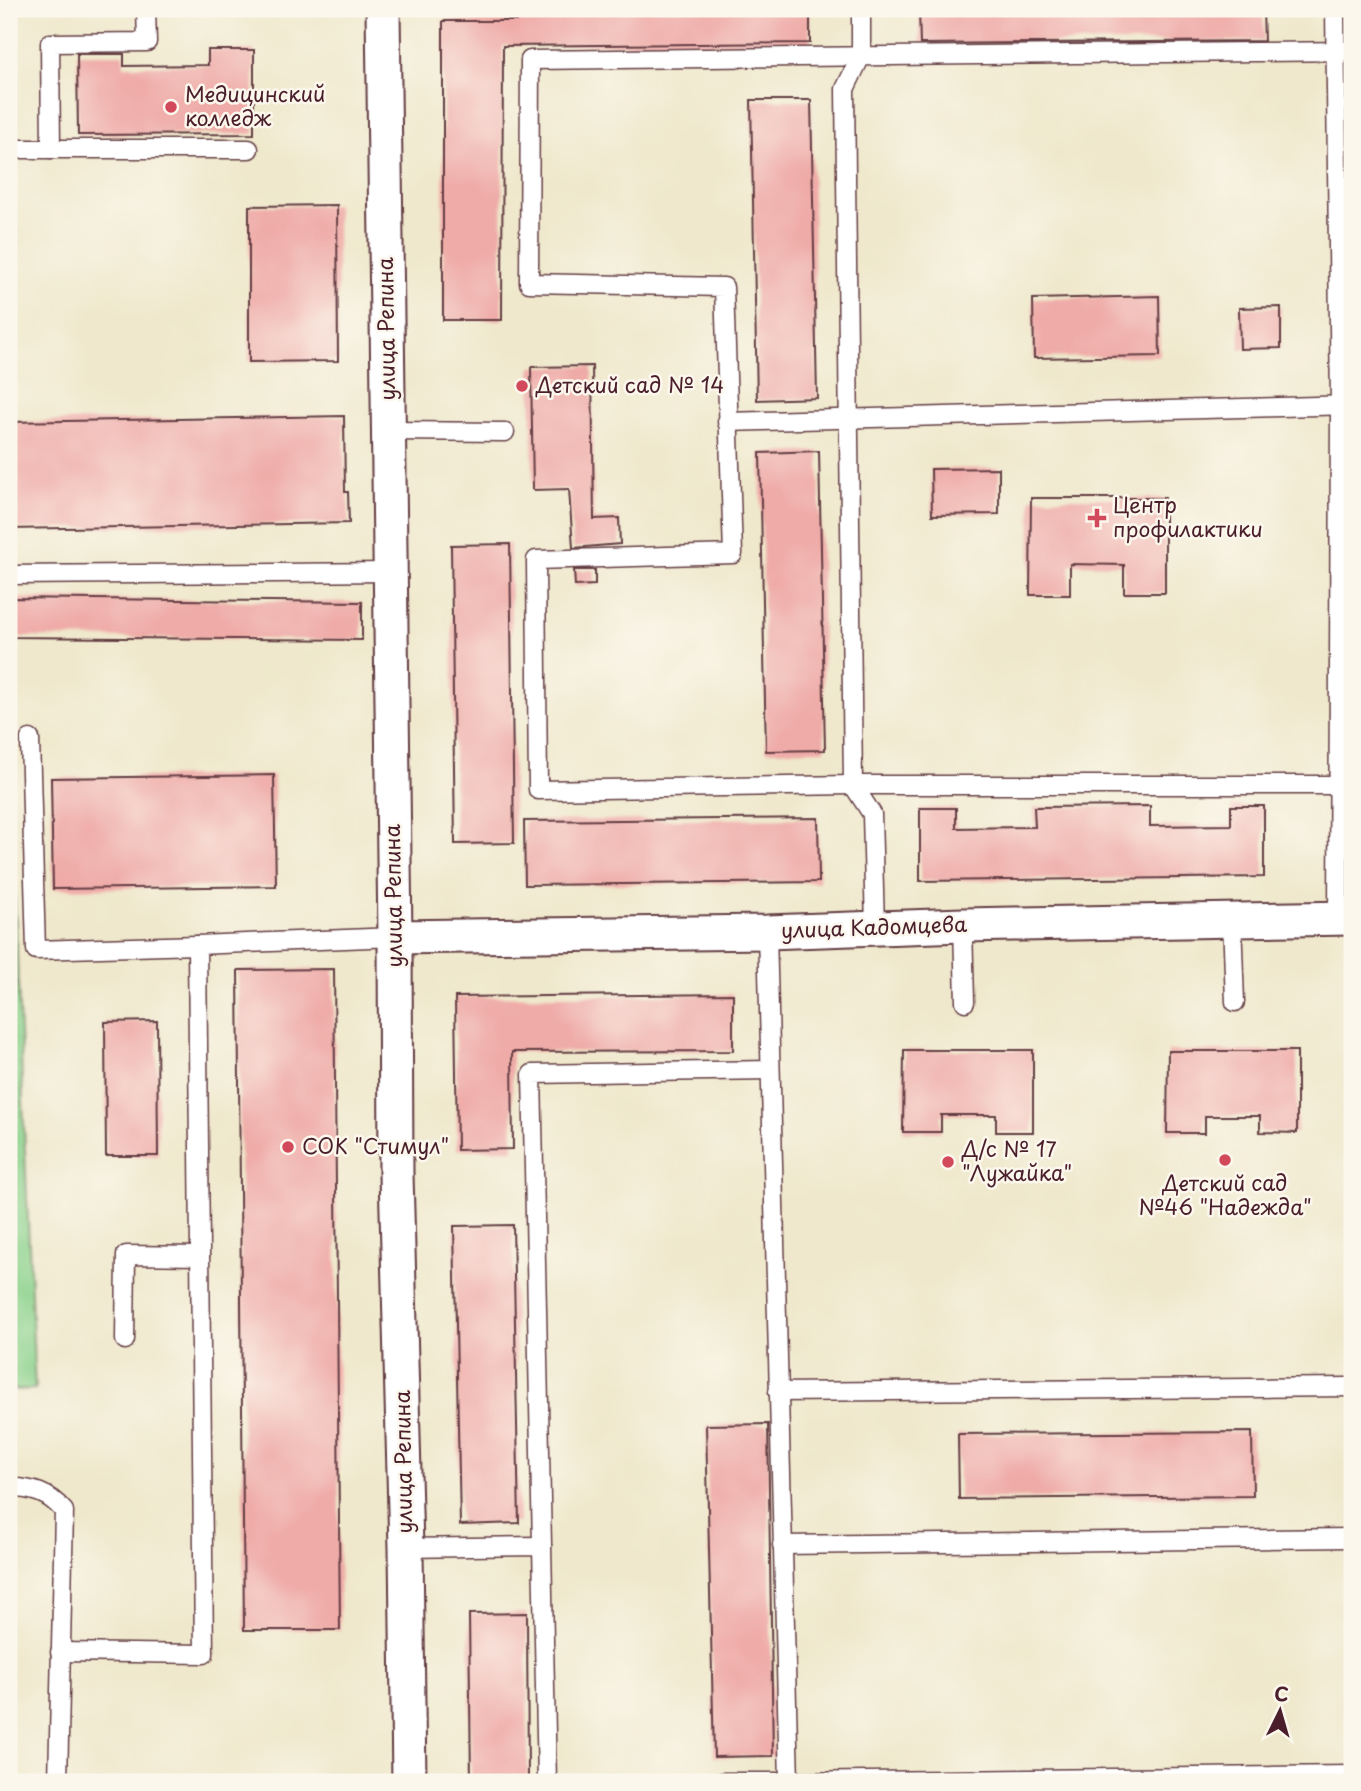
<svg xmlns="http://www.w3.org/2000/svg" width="1361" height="1791" font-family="'Playpen Sans',sans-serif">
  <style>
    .green { fill: #8ad18b; stroke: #6a785b; stroke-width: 2 }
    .building { fill: #efaba8 }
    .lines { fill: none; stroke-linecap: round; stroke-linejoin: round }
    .service-casing { stroke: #633d43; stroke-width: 21 }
    .minor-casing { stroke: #633d43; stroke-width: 37 }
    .service { stroke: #fff; stroke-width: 18 }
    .minor { stroke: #fff; stroke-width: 33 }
    .poi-dot { fill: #d1495b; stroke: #fbf7ec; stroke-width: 2.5 }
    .labels { text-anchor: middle; stroke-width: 5; stroke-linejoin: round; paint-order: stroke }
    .poi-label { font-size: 21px; fill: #4a1f2b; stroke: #fbf7ec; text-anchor: start }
    .street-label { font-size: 21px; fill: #4a1f2b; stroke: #fbf7ec }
  </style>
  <rect width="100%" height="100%" fill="#fbf7ec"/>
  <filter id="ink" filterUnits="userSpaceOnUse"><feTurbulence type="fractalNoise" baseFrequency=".0143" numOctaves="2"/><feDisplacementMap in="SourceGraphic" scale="14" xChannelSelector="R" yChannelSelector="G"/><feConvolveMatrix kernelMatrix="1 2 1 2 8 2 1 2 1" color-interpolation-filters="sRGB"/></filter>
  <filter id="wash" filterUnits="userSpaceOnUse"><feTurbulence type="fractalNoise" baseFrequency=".00686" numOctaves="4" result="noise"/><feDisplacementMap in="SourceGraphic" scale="28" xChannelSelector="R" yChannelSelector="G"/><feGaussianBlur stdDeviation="1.57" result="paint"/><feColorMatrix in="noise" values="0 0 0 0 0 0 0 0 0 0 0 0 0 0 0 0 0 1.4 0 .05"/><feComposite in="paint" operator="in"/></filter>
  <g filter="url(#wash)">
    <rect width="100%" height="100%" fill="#efe8cc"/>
    <path class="green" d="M 9,767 L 35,1389 L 9,1390 Z"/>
    <g id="blocks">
      <g class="building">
        <path d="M 516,9 L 810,9 L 810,43 L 503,46 L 502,320 L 443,320 L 443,21 L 516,21 Z"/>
        <path d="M 919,9 L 1263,9 L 1264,41 L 920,44 Z"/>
        <path d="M 208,50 L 254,50 L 254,134 L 78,135 L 77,54 L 124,54 L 124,66 L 208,65 Z"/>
        <path d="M 751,100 L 811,100 L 817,398 L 757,400 Z"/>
        <path d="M 337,205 L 338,361 L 249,362 L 249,206 Z"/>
        <path d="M 1159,296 L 1160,356 L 1034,358 L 1033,299 Z"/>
        <path d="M 1281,307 L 1281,348 L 1240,349 L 1239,308 Z"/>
        <path d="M 592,366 L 594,519 L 619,518 L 620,544 L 573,548 L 569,489 L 533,490 L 531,367 Z"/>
        <path d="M 344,416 L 345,492 L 348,492 L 349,523 L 9,529 L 9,422 Z"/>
        <path d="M 819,451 L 825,750 L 766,751 L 760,453 Z"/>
        <path d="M 999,468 L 999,514 L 932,515 L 931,469 Z"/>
        <path d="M 1031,498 L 1165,498 L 1165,593 L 1124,593 L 1124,565 L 1070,564 L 1070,595 L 1030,595 Z"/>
        <path d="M 510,544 L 514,843 L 455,844 L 451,545 Z"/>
        <path d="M 574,570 L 595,570 L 595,585 L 575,586 Z"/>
        <path d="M 9,598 L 362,602 L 362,640 L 9,637 Z"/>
        <path d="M 274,775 L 276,886 L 53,889 L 51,778 Z"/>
        <path d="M 1150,806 L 1150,826 L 1231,825 L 1231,806 L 1264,806 L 1264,877 L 920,881 L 920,808 L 956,808 L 956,828 L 1035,827 L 1034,807 Z"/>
        <path d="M 818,818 L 819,882 L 525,885 L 524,821 Z"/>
        <path d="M 334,969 L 340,1630 L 244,1630 L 238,970 Z"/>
        <path d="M 733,994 L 733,1051 L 512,1052 L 513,1149 L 457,1150 L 455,997 Z"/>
        <path d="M 157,1021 L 158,1156 L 106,1156 L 105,1022 Z"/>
        <path d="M 904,1050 L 1033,1050 L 1033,1132 L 996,1132 L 996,1115 L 941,1115 L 941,1132 L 903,1132 Z"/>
        <path d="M 1168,1051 L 1297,1051 L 1297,1133 L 1260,1132 L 1260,1116 L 1205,1116 L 1205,1133 L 1167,1133 Z"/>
        <path d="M 513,1225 L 519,1523 L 460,1525 L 454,1226 Z"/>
        <path d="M 768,1424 L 773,1756 L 714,1757 L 706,1425 Z"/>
        <path d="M 1252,1432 L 1253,1496 L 959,1499 L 958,1434 Z"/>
        <path d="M 527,1613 L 528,1782 L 471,1782 L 469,1614 Z"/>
      </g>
    </g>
  </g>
  <g filter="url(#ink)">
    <use href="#blocks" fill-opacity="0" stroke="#633d43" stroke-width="2"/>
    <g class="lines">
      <g class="service-casing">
        <g id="service">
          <path d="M 861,9 L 861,56 L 845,89 L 853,785 L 872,814 L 875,928"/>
          <path d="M 1335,9 L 1340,405 L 1338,918"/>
          <path d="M 1352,51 L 530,60 L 529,283 L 724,287 L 733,554 L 536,560 L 538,790 L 853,785 L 1352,785"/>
          <path d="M 9,149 L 249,149"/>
          <path d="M 51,149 L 50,43 L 147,42 L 146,9"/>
          <path d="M 727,422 L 1352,405"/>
          <path d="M 389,431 L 505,432"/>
          <path d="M 9,575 L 391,572"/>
          <path d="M 30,739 L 36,950 L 197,945"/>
          <path d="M 1232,920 L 1235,1002"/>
          <path d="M 963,925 L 965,1002"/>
          <path d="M 125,1340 L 126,1255 L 200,1256"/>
          <path d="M 778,1392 L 1352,1387"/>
          <path d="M 9,1487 C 33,1489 48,1492 64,1511 L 58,1782"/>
          <path d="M 782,1545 L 1352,1538"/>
          <path d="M 542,1546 L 532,1074 L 770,1070"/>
          <path d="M 406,1548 L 542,1546 L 547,1782"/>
          <path d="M 60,1652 L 204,1654 L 197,945 L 395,937"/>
          <path d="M 722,1782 L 789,1782 L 767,932"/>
          <path d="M 789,1782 L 1352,1775"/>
        </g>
      </g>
      <g class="minor-casing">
        <g id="minor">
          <path d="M 383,9 L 395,937 L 396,1174 L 406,1548 L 409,1782"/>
          <path d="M 395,937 L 767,932 L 963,925 L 1352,918"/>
        </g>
      </g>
      <use href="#service" class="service"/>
      <use href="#minor" class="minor"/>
    </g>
  </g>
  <g class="poi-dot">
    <circle cx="171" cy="107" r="7"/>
    <circle cx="522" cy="386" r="7"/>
    <path d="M1093.5 507.5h7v7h7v7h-7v7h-7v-7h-7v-7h7z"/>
    <circle cx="288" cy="1147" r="7"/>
    <circle cx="1225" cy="1160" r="7"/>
    <circle cx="948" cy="1162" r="7"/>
  </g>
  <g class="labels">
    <g class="poi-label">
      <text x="185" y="102">Медицинский<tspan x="185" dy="24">колледж</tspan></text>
      <text x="536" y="393">Детский сад № 14</text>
      <text x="1113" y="513">Центр<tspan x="1113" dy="24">профилактики</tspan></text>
      <text x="302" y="1154">СОК "Стимул"</text>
      <text x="962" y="1157">Д/с № 17<tspan x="962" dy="24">"Лужайка"</tspan></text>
      <text x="1225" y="1191" text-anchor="middle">Детский сад<tspan x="1225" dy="24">№46 "Надежда"</tspan></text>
    </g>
    <g class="street-label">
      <text transform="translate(387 329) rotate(-91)" y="7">улица Репина</text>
      <text transform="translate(394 896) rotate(-91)" y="7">улица Репина</text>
      <text transform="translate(874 928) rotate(-2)" y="7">улица Кадомцева</text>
      <text transform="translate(404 1462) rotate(-91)" y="7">улица Репина</text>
    </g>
  </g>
  <rect width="1361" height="1791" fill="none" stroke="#fbf7ec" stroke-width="35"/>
  <g transform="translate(1280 1711) rotate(5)" stroke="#fbf7ec" stroke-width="5" paint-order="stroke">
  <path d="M0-5L12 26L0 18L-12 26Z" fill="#4a1f2b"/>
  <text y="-10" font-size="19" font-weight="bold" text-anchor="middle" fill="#4a1f2b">С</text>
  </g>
</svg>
